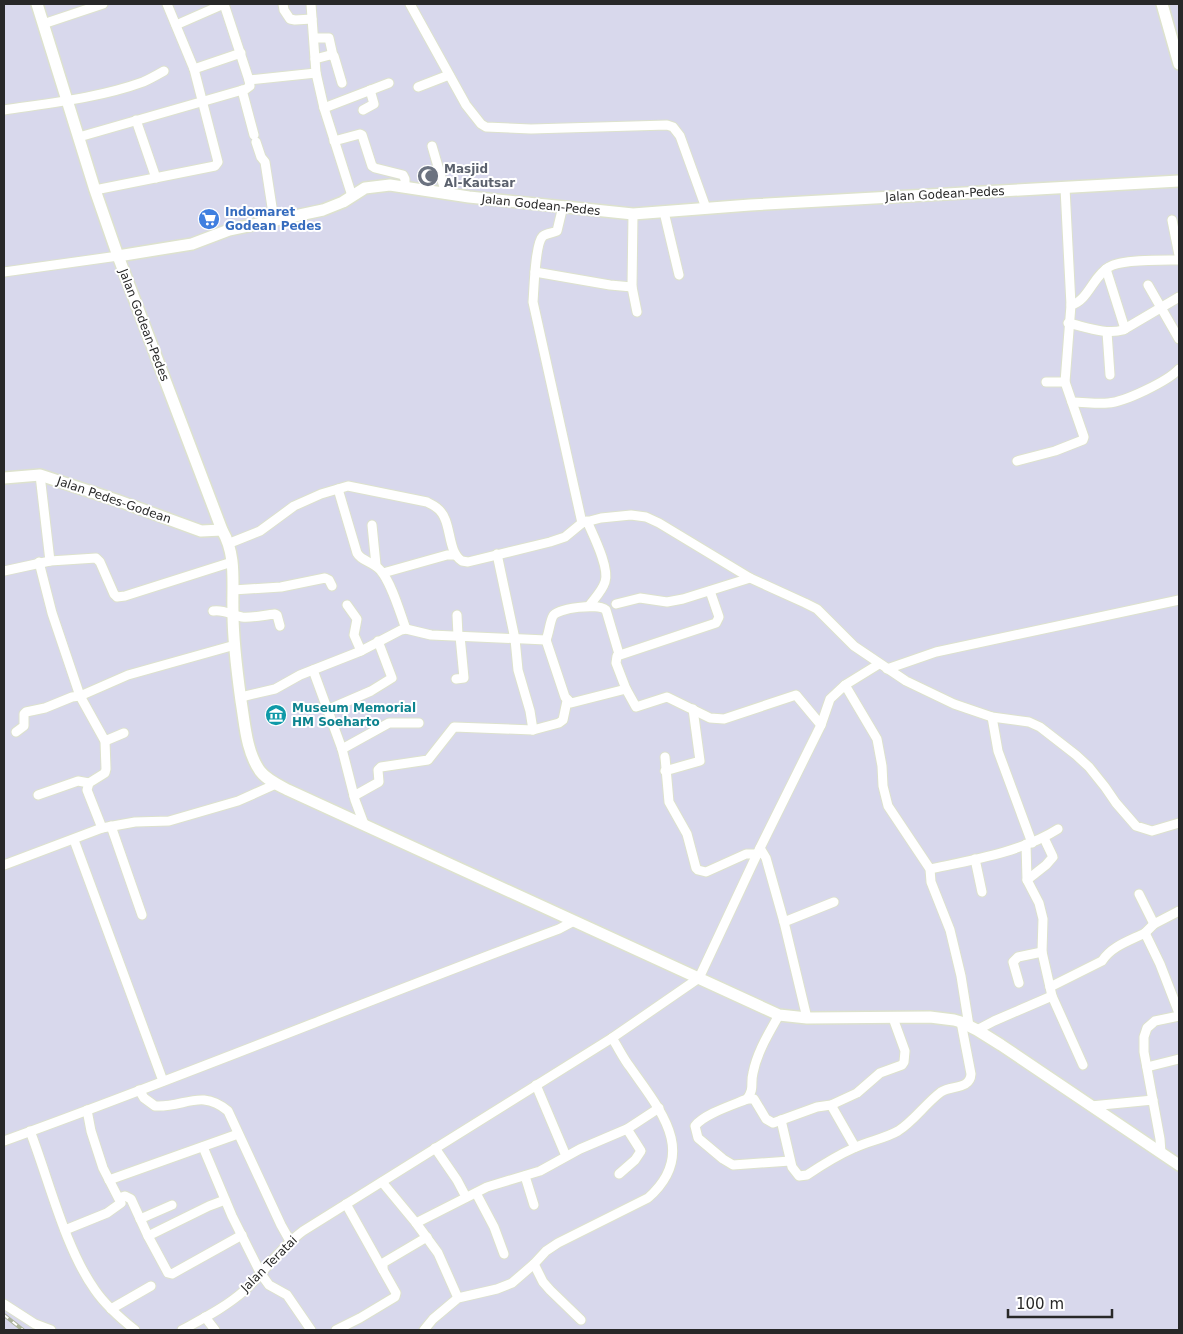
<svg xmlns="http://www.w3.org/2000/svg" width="1183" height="1334" font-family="'DejaVu Sans',sans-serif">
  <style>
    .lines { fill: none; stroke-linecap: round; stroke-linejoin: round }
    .street-casing { stroke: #dde2cd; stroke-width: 11 }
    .secondary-casing { stroke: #dde2cd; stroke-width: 14 }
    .street { stroke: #fff; stroke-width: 9 }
    .secondary { stroke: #fff; stroke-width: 11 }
    .rail-casing { stroke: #acb49b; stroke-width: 4 }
    .rail { stroke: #fff; stroke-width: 2; stroke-dasharray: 5.5; stroke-linecap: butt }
    .labels { text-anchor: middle; stroke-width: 4; stroke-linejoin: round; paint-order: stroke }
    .worship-label { font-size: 12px; font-weight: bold; fill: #5b616d; stroke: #fff; text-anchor: start }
    .street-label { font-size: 12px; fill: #282828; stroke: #fff }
    .shop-label { font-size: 12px; font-weight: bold; fill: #366cbe; stroke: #fff; text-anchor: start }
    .culture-label { font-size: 12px; font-weight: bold; fill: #0d838f; stroke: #fff; text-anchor: start }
  </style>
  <rect width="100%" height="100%" fill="#d8d8ec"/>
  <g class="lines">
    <g class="street-casing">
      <g id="street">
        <path d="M 224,4 L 249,80"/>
        <path d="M 283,4 L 284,10 L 290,19 L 295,20 L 312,19"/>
        <path d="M 311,4 L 316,73 L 324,108 L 352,196"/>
        <path d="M 410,4 L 466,105 L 481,124 L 486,127 L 531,129 L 667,125 L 673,127 L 680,136 L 706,208"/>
        <path d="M 43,24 L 103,4"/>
        <path d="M 176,25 L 224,4"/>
        <path d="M 314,38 L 329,38 L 333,56"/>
        <path d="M 315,59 L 330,55 L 334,56 L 342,83"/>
        <path d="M 194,69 L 241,53"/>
        <path d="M 418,87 L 449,75"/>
        <path d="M 242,90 L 254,135"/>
        <path d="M 324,108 L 389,83"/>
        <path d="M 4,110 C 50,103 99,98 143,82 C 150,79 157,75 164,71"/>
        <path d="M 363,110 L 374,104 L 370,90"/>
        <path d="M 136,120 L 156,178"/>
        <path d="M 79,137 L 246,89 L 250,86 L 249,80 L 316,73"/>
        <path d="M 334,141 L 360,134 L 362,135 L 372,166 L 375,168 L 403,175 L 405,179 L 405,187"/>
        <path d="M 256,142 L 261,157 L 265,162 L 274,220"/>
        <path d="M 432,146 L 446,194"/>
        <path d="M 1065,188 L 1071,305"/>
        <path d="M 95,190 L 215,166 L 218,162 L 194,69 L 167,4"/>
        <path d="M 563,206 L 557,231 C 553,233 547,233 543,236 C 535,243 534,290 533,302 L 582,523"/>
        <path d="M 664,212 L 679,275"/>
        <path d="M 633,214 L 632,287 L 637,312"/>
        <path d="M 1172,220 L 1179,255"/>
        <path d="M 1106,269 L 1125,329"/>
        <path d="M 4,272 L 118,256"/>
        <path d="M 535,272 L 610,285 L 632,287"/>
        <path d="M 1148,285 L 1179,339"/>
        <path d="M 1068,323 C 1086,327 1106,335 1123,330 L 1179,297"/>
        <path d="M 1107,332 L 1110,375"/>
        <path d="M 1046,382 L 1065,382"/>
        <path d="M 1072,402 C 1084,402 1096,404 1108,403 C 1125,402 1168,381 1179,369"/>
        <path d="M 1017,461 L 1055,451 L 1083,440 L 1084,437 L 1065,382 L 1071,305 C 1088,301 1093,276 1109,267 C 1122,259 1163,260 1179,260"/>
        <path d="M 338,489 L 357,553 C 362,562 373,561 381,571 C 392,584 400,613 406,629"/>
        <path d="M 587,521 C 593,535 610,568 605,582 C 602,591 595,598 589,606"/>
        <path d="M 372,525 L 376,565"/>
        <path d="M 230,543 L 260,531 L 294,506 L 321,494 L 348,486 L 427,502 C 430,504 434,505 437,508 C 453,520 446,551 462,561 L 468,562 L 550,542 L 565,537 L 582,523 L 601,518 L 631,515 L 646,517 L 659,523 L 750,578 L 805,603 L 817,609 L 854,646 L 906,681 L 954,704 L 992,717 L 1029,722 L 1040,727 L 1076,755 L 1089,767 L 1105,787 L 1116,803 L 1136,826 L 1152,831 L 1179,823"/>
        <path d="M 497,554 L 515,639 L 518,670 L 530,711 L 533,730 L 559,723 L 563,720 L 567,701"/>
        <path d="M 50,561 L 96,558 L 100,562 L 114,594 L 117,597 L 125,596 L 232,562"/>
        <path d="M 39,562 L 52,613 L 80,696 L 105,741 L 106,769 L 105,773 L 89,783 L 87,790 L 102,828"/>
        <path d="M 4,571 L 50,561 L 40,475"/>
        <path d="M 383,573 L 447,555 L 455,555"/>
        <path d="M 233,590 L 281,587 L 325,578 L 329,580 L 332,586"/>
        <path d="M 616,604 L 640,598 L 667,602 L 683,599 L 750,578"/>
        <path d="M 347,605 L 357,619 L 354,635 L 361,651"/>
        <path d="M 213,611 C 224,609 231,615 242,617 C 253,618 264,615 275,614 L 277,615 L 280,626"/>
        <path d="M 457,615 L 458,636"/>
        <path d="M 546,640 L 565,697 L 571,703 L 626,689 L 636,707 L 667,697 L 710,718 L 724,719 L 796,695 L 821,725"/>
        <path d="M 887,669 L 936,652 L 1179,600"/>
        <path d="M 313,670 L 342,749 L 355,800 L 364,824"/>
        <path d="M 456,679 L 464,678 L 460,636"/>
        <path d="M 845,685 L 877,739 L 882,766 L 883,786 L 888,806 L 930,869 L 931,882 L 950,930 L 961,976 L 969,1026"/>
        <path d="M 626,689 L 616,663 L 617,656 L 716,623 L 719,617 L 710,591"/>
        <path d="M 241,697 L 275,689 L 300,675 L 361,651 L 401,630 L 406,629 L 431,635 L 546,640 C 549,633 550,621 553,616 C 557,608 599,603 606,610 L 619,654"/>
        <path d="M 327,710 L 371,691 L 392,678 L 378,641"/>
        <path d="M 992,717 L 998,751 L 1032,843"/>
        <path d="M 16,732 L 24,726 L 24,714 L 26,712 L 45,708 L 72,697 L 80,696 L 128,675 L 235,645"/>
        <path d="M 105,741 L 124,733"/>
        <path d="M 342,749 L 389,723 L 419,723"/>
        <path d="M 665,757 L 669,802 L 687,834 L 696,868 L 698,870 L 706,872 L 746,854 L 758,854"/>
        <path d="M 665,771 L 700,761 L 693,709"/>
        <path d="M 38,795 L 78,781 L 89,783"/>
        <path d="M 354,796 L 379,782 L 378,770 L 381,767 L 428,760 L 454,727 L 533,730"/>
        <path d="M 111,826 L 142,915"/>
        <path d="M 74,840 L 163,1081"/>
        <path d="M 1026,844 L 1027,880 L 1039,903 L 1043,919 L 1042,952 L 1052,996 L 1083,1065"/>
        <path d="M 760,848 L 766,858 L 784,922 L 807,1018"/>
        <path d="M 975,859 L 982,892"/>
        <path d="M 4,865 L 102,828 L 135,822 L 169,821 L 238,801 L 276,784"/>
        <path d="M 930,869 C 972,860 1022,852 1058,829"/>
        <path d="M 1027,880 L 1046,865 L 1053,857 L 1044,838"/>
        <path d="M 1139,894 L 1154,924"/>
        <path d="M 784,922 L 834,902"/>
        <path d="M 1145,933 L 1154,924 L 1179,911"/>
        <path d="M 1019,983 L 1013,962 L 1018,957 L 1042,952"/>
        <path d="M 1050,987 L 1102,961 C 1112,946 1129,941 1145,933 L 1160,964 L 1179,1013"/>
        <path d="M 977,1030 L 994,1021 L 1052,996"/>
        <path d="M 1147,1067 L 1179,1059"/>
        <path d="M 536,1085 L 566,1156"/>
        <path d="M 139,1090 L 144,1098 L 155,1106 C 184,1108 201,1088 228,1111 L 281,1225 L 290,1241"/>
        <path d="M 747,1099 C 755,1088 750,1084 753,1073 C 757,1052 769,1033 779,1015"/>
        <path d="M 831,1105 L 855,1147"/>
        <path d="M 1091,1106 L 1153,1100"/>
        <path d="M 781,1120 L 792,1167 L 799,1176 L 807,1175 C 822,1165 838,1155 854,1148 C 868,1141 884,1139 898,1131 C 914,1121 925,1104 941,1092 C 951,1085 970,1090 971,1074 L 961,1022"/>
        <path d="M 30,1131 C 49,1180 65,1248 95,1290 C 106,1306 120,1318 135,1330"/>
        <path d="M 4,1141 C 190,1074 373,998 559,929 L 574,921"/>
        <path d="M 203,1147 L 232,1216 L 261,1274 L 269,1285 L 287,1295 L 311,1330"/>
        <path d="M 435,1148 L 457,1180 L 466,1197"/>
        <path d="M 1161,1153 L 1160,1139 L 1144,1052 L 1144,1037 L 1147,1028 L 1155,1021 L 1179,1016"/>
        <path d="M 790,1161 L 733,1165 L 723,1159 L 698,1138 L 695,1126 C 704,1114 733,1105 747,1099 L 754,1099 L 766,1119 L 773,1123 L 817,1107 L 831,1105 L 857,1093 L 880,1073 L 902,1065 L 904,1062 L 905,1051 L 893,1018"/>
        <path d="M 619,1174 L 635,1160 L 641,1151 L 627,1129"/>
        <path d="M 525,1176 L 534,1205"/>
        <path d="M 109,1180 L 238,1134"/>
        <path d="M 382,1182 L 416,1223 L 487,1187 L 540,1171 L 580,1149 L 627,1129 L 659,1108"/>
        <path d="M 476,1193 L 494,1227 L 504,1254"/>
        <path d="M 119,1198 L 125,1196 L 131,1199 L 148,1236 L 168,1273 L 172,1274 L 242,1235"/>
        <path d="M 346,1204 L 383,1270"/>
        <path d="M 140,1219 L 172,1205"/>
        <path d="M 416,1223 L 438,1253 L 458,1298"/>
        <path d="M 65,1230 L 107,1213 L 121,1203 L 103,1168 L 91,1131 L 87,1110"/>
        <path d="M 148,1236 L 209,1206 L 225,1200"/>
        <path d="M 534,1264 L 543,1282 L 550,1290 L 581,1320"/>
        <path d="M 4,1304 L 35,1324 L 51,1330"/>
        <path d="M 111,1309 L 151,1286"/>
        <path d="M 205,1317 L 215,1330"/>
        <path d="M 182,1330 C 204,1318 226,1307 245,1290 C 265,1271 280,1248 303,1231 L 612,1038 L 699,978 L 760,848 L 821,725 L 830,699 L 845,685 L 879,664"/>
        <path d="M 336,1330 L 360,1318 L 395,1297 L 396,1293 L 383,1270 L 383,1263 L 427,1237"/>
        <path d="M 424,1330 L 433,1319 L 458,1298 L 497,1289 L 512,1283 L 534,1264 L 546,1251 L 558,1243 L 648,1198 C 699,1153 660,1110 630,1067 C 623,1058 618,1047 612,1038"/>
      </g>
    </g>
    <g class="secondary-casing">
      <g id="secondary">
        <path d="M 37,4 L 95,190 L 118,256 L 222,530 C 237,556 232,583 233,613 C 233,642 237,672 241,701 C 245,724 246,751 260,771 C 267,780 278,785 288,790 L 779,1015 L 807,1018 L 930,1017 L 954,1020 L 961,1022 L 977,1030 L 1001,1045 L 1179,1165"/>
        <path d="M 1162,4 L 1179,64"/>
        <path d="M 118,256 L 192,244 L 229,230 L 323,210 L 343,202 L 365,188 L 390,185 L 469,197 L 633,214 L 750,205 L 1179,181"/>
        <path d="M 4,478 L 40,475 L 119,501 L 201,531 L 222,530"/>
      </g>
    </g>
    <use href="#street" class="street"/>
    <use href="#secondary" class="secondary"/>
    <g class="rail-casing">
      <path id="rail" d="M 4,1315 L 23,1330"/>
    </g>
    <use href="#rail" class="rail"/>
  </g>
  <defs>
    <g id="mosque-disc" transform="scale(1.125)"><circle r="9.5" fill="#6b7280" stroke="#fff"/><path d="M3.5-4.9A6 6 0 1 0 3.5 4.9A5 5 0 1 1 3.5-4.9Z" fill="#fff"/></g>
    <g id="supermarket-disc" transform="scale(1.125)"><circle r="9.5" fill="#3f7fe0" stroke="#fff"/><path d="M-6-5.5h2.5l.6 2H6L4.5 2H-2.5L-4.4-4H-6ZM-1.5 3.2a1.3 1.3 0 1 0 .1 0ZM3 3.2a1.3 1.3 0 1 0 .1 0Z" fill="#fff"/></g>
    <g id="museum-disc" transform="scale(1.125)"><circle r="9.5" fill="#0f9aa8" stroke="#fff"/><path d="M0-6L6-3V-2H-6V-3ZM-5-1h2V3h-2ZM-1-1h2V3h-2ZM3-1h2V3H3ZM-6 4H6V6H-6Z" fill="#fff"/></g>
  </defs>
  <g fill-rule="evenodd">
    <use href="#mosque-disc" x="428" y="176"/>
    <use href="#supermarket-disc" x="209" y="219"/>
    <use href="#museum-disc" x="276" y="715"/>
  </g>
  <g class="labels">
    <g class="worship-label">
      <text x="444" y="173">Masjid<tspan x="444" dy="14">Al-Kautsar</tspan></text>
    </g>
    <g class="street-label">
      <text transform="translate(945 194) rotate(-3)" y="4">Jalan Godean-Pedes</text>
      <text transform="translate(541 205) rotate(6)" y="4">Jalan Godean-Pedes</text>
      <text transform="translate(144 325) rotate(69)" y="4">Jalan Godean-Pedes</text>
      <text transform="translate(114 500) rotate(19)" y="4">Jalan Pedes-Godean</text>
      <text transform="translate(269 1264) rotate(-45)" y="4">Jalan Teratai</text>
    </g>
    <g class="shop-label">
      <text x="225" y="216">Indomaret<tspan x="225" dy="14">Godean Pedes</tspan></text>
    </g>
    <g class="culture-label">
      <text x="292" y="712">Museum Memorial<tspan x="292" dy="14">HM Soeharto</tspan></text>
    </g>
  </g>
  <rect width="1183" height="1334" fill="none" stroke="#282828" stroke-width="10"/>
  <path d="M1008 1309v8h104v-8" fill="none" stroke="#282828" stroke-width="2.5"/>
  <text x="1016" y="1309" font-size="15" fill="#282828" stroke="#ffffff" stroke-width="4" paint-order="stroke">100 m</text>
</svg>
